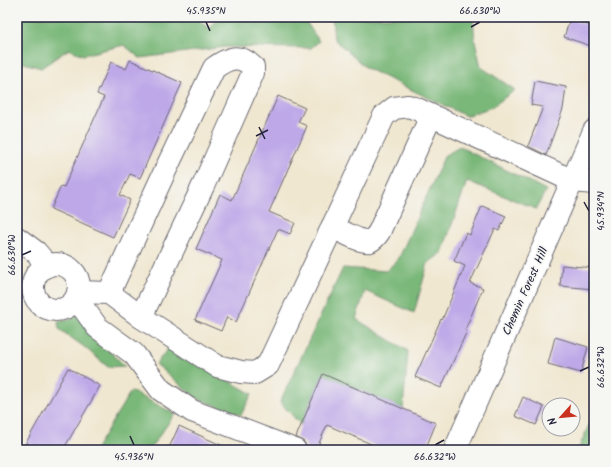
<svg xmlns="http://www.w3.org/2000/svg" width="611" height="467" font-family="Kalam,sans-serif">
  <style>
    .forest { fill: #7ab879; stroke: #4e6d5a }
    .building { fill: #bea8e8 }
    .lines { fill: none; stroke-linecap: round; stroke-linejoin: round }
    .minor-casing { stroke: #6a676f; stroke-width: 24 }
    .minor { stroke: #fff; stroke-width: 22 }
    .ticks { fill: none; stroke: #22223b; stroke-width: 1.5 }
    .labels { text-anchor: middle; stroke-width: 3.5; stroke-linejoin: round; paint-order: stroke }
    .street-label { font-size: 12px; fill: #22223b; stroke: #f6f6f2 }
    .neatline { fill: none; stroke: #22223b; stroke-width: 1.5 }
    .ticks-label { font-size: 10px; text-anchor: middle; fill: #22223b }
  </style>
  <rect width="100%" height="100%" fill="#f6f6f2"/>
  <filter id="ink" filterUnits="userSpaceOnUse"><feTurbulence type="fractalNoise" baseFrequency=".025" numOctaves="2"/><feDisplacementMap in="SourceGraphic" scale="8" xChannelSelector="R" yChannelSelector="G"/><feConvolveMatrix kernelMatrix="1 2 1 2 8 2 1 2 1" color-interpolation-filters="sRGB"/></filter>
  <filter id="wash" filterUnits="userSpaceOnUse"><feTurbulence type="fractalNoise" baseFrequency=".012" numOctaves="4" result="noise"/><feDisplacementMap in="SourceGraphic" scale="16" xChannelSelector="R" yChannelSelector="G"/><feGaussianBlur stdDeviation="0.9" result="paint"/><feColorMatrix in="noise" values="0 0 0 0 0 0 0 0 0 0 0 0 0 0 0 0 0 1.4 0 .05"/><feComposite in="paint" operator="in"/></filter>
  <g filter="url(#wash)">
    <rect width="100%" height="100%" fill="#f0e7d0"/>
    <g class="forest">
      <path d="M 22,17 L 195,17 L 208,28 L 220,17 L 303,17 L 319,41 L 311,48 L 226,47 L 140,58 L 124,45 L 83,55 L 69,49 L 41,68 L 17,61 L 17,18 Z"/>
      <path d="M 332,17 L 473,17 L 475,41 L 481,67 L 515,90 L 492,107 L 466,116 L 366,68 L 334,39 Z"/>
      <path d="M 460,147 L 546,190 L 536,209 L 467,181 L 442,253 L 428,263 L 414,313 L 365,291 L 356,319 L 408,351 L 403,409 L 323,374 L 301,425 L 280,402 L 343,268 L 386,271 L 399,258 L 445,155 Z"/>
      <path d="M 78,314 L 98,340 L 125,366 L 108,367 L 83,346 L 59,329 L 58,322 L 72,319 Z"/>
      <path d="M 169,347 L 252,394 L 241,415 L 196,398 L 156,364 Z"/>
      <path d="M 131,391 L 175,414 L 149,450 L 95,450 Z"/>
      <path d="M 594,413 L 594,450 L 578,450 Z"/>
    </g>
    <g id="blocks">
      <g class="building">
        <path d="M 570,19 L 594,27 L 594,47 L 564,37 Z"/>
        <path d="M 130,60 L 182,83 L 140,178 L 130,174 L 120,195 L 130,200 L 113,237 L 51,209 L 61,186 L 64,187 L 104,97 L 97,94 L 111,62 L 126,69 Z"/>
        <path d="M 535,81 L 566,87 L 563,109 L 546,155 L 528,146 L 543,107 L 531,105 Z"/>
        <path d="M 278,96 L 305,108 L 298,122 L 307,126 L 269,212 L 295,223 L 290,234 L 278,229 L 236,322 L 227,317 L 221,331 L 195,320 L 222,260 L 196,249 L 220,194 L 232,200 Z"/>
        <path d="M 482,206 L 506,216 L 499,231 L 495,229 L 470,283 L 483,288 L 465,330 L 467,331 L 441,388 L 415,377 L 441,319 L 442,320 L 465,266 L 454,261 L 466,233 L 470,235 Z"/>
        <path d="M 562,265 L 594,268 L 594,289 L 560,286 Z"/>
        <path d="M 555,337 L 588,347 L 581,373 L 548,364 Z"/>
        <path d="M 68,368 L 100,386 L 63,450 L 22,450 Z"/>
        <path d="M 323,374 L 436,423 L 425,450 L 385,450 L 327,425 L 316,450 L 307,450 L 307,448 L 304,442 L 296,437 Z"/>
        <path d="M 523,397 L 544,407 L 536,425 L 515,416 Z"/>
        <path d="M 179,426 L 232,450 L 168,450 Z"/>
      </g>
    </g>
  </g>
  <g filter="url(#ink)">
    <use href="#blocks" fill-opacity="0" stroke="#6a676f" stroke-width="1"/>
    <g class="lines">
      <g class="minor-casing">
        <g id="minor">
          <path d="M 332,227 C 341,231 362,243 370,241 C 374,239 377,235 379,232 L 431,116"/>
          <path d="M 17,238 L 36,252 L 48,266"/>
          <circle cx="56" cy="287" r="23"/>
          <path d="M 78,292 L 109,293 L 141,317 L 217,366 L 241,372 L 255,373 L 268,365 L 384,116 L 394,108 L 408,106 L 417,109 L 573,181 L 594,183"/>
          <path d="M 109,293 L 165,171 L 214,68 C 228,58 239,53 253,67 L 253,73 L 204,184 L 141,317"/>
          <path d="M 76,298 L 97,327 L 134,354 L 161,390 L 192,411 L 295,450"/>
          <path d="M 455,450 L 594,131"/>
        </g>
      </g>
      <use href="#minor" class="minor"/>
    </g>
  </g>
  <path class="ticks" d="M 206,22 L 210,31M 471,27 L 480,22M 259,127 L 265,139M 256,136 L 268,130M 584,202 L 589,211M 22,255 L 31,251M 580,371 L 589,367M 130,436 L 134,445M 435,445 L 444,440"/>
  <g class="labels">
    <g class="street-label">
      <text transform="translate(525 291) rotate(-66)" y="4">Chemin Forest Hill</text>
    </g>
  </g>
  <rect width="611" height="467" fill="none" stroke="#f6f6f2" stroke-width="44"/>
  <g transform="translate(561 417) rotate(243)"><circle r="19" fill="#f6f6f2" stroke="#a1a1a9"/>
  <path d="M0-3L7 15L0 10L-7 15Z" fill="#c8321e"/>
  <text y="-6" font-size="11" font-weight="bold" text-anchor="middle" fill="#22223b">N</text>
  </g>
  <rect x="22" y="22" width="567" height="423" class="neatline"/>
  <g class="ticks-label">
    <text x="206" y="14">45.935°N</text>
    <text x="480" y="14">66.630°W</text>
    <text transform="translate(600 211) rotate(-90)" y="4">45.934°N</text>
    <text transform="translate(11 255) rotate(-90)" y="4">66.630°W</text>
    <text transform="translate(600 367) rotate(-90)" y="4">66.632°W</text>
    <text x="134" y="460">45.936°N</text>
    <text x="435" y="460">66.632°W</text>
  </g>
</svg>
